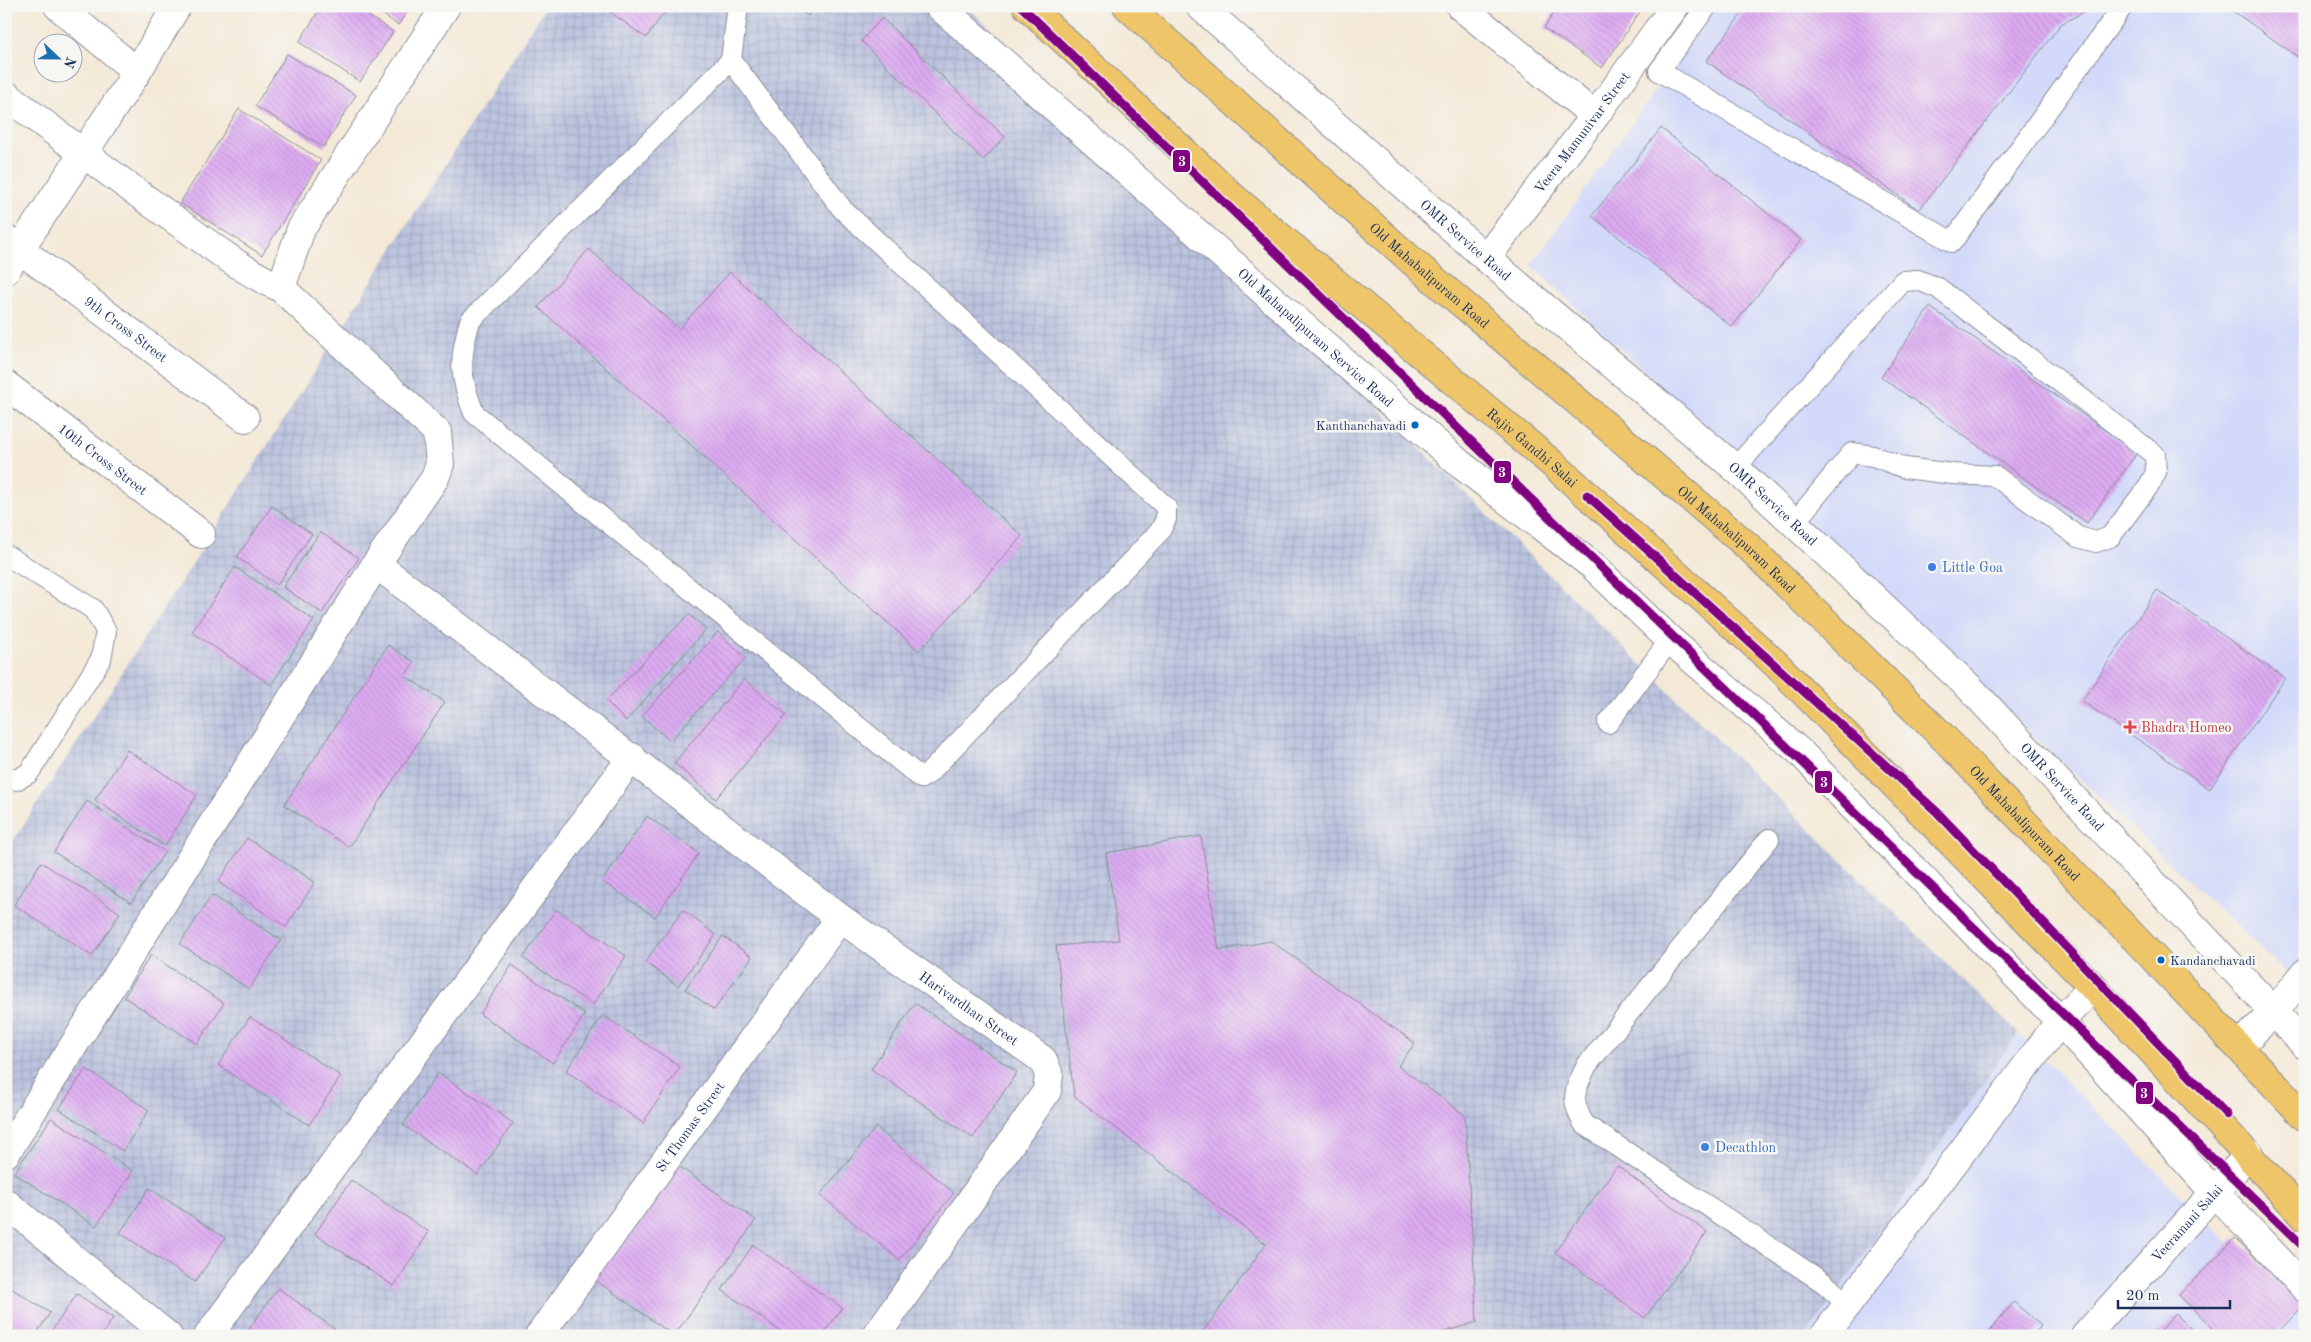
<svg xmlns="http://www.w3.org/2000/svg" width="2311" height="1342" font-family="'Old Standard TT',serif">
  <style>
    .built { fill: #d3d9f9 }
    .industrial { fill: url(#industrial-grid) }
    .building { fill: url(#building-back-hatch) }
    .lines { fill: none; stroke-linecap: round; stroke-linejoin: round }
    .service-casing { stroke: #888c9a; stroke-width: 22 }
    .minor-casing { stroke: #888c9a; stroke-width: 30 }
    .tertiary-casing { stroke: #888c9a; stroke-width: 30 }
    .primary-casing { stroke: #888c9a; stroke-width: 30 }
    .service { stroke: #fff; stroke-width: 20 }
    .minor { stroke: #fff; stroke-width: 28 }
    .tertiary { stroke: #fff; stroke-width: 28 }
    .primary { stroke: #eec569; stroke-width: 28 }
    .metro-1-casing { stroke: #f6f6f2; stroke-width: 12 }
    .metro-1 { stroke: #800080; stroke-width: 9 }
    .bus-dot { fill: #0065bd; stroke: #f6f6f2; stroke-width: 2 }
    .shop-dot { fill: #3f7fe0; stroke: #f6f6f2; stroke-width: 2 }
    .health-dot { fill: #e0444e; stroke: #f6f6f2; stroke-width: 2 }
    .labels { text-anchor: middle; stroke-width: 5; stroke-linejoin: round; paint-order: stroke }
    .bus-label { font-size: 13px; fill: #1b2f5e; stroke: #f6f6f2; text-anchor: end }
    .street-label { font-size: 14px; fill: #1b2f5e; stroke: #f6f6f2 }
    .shop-label { font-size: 14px; fill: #366cbe; stroke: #f6f6f2; text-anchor: start }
    .health-label { font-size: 14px; fill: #be3a42; stroke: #f6f6f2; text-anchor: start }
    .line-badge { stroke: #f6f6f2; stroke-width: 2 }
    .badge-label { font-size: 14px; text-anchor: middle; font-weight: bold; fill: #fff }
  </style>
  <defs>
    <pattern id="industrial-grid" width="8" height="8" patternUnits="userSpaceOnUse" patternTransform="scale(1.25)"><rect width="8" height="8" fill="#bcc3de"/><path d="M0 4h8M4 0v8" fill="none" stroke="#a1a8c1"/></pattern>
    <pattern id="building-back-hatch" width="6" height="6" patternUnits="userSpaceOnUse" patternTransform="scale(1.25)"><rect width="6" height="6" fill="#ddabf1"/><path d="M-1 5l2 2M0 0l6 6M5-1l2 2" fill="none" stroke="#bd93d1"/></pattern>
  </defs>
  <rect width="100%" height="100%" fill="#f6f6f2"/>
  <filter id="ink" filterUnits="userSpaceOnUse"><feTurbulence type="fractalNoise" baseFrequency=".02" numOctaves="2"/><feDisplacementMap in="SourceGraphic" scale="10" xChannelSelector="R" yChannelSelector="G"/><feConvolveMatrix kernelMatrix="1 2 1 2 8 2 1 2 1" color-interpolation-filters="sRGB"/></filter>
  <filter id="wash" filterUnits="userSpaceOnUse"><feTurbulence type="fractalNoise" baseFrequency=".0096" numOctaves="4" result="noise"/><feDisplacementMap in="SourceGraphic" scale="20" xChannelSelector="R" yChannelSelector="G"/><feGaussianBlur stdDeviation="1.12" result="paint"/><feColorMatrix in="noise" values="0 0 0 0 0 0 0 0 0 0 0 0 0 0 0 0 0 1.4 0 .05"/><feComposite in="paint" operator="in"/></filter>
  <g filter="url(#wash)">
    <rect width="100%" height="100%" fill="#f4e9d7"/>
    <g class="built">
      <path d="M 1716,6 L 2305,6 L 2305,990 L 1531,265 Z"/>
      <path d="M 2018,1033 L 2305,1319 L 2305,1336 L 1807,1336 Z"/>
    </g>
    <path class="industrial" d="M 546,6 L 967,6 L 2018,1033 L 1807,1336 L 6,1336 L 6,852 L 193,563 Z"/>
    <g id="blocks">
      <g class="building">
        <path d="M 322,6 L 354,6 L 393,32 L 360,82 L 299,42 Z"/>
        <path d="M 371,6 L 411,6 L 398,25 Z"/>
        <path d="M 602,6 L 669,6 L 646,38 Z"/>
        <path d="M 795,6 L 815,6 L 808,16 Z"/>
        <path d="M 1558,6 L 1644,6 L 1602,68 L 1544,28 Z"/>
        <path d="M 1748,6 L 2095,6 L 2061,24 L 1919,210 L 1706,61 Z"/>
        <path d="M 2226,6 L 2305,6 L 2305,62 Z"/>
        <path d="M 882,18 L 1005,137 L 983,160 L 861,41 Z"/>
        <path d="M 287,54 L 356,95 L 324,147 L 255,106 Z"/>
        <path d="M 239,109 L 321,160 L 262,255 L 180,203 Z"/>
        <path d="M 1661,128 L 1801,240 L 1732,327 L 1592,216 Z"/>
        <path d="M 589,249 L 679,329 L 730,272 L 1022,536 L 919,651 L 538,307 Z"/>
        <path d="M 1930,307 L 2137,453 L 2087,523 L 1881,377 Z"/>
        <path d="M 272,506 L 312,534 L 277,585 L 237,557 Z"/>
        <path d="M 320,532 L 359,558 L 322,613 L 283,587 Z"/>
        <path d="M 235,567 L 314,620 L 271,685 L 192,632 Z"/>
        <path d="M 2157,590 L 2285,678 L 2210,789 L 2082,701 Z"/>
        <path d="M 689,614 L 706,629 L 626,721 L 606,701 Z"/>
        <path d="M 718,632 L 746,658 L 670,741 L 642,716 Z"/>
        <path d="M 388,645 L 414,662 L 405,676 L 445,702 L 349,847 L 284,805 Z"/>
        <path d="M 744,679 L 786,715 L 716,799 L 674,763 Z"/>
        <path d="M 127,750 L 197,795 L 165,846 L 95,800 Z"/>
        <path d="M 87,801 L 165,852 L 131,903 L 54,852 Z"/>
        <path d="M 647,816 L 699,853 L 655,917 L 602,881 Z"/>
        <path d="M 1201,836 L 1219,950 L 1271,941 L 1415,1043 L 1398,1066 L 1465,1115 L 1477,1322 L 1431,1336 L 1200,1336 L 1266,1244 L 1074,1096 L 1056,946 L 1119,940 L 1106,853 Z"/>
        <path d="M 247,838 L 315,882 L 286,927 L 218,882 Z"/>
        <path d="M 41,862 L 120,913 L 92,956 L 14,905 Z"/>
        <path d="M 212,895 L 281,940 L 249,989 L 180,944 Z"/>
        <path d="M 556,909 L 626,956 L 593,1005 L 523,958 Z"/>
        <path d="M 683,910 L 716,935 L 678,986 L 645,962 Z"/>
        <path d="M 723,936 L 752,957 L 714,1010 L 685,989 Z"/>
        <path d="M 151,955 L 224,1003 L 197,1044 L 124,997 Z"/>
        <path d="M 512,965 L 585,1014 L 553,1063 L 480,1014 Z"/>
        <path d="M 915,1003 L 1017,1072 L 973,1138 L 871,1069 Z"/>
        <path d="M 603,1015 L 680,1067 L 643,1123 L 566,1071 Z"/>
        <path d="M 250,1017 L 341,1076 L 309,1125 L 218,1065 Z"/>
        <path d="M 86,1069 L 149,1110 L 123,1151 L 59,1109 Z"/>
        <path d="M 438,1073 L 513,1123 L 478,1175 L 403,1125 Z"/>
        <path d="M 51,1118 L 133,1171 L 96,1226 L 14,1173 Z"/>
        <path d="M 876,1127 L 954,1193 L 899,1260 L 820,1195 Z"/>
        <path d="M 674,1163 L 756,1220 L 674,1336 L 593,1278 Z"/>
        <path d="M 1617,1166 L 1707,1232 L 1645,1318 L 1555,1252 Z"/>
        <path d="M 351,1180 L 429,1232 L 394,1286 L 315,1234 Z"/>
        <path d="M 149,1188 L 225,1238 L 195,1282 L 120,1233 Z"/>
        <path d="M 2235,1238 L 2304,1305 L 2274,1336 L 2221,1336 L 2179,1295 Z"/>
        <path d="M 753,1245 L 842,1308 L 822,1336 L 787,1336 L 722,1290 Z"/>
        <path d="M 6,1285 L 50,1313 L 35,1336 L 6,1335 Z"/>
        <path d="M 278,1288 L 344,1336 L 244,1336 Z"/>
        <path d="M 77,1294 L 113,1318 L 101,1336 L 48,1336 Z"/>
        <path d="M 2014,1302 L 2041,1326 L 2032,1336 L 1985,1336 Z"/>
        <path d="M 2176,1314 L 2198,1336 L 2155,1336 Z"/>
      </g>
    </g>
  </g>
  <g filter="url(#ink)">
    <use href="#blocks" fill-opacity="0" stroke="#888c9a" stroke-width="1"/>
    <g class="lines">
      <g class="service-casing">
        <g id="service">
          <path d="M 1707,6 L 1659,71 L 1952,242 L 2123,6"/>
          <path d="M 731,60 L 843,210 L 1166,507 L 1166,519 L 1160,531 L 928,774 L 921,778 L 474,413 C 459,376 459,359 470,321 L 731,60 L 738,6"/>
          <path d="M 1735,468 L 1903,281 L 1918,280 L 1938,288 L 2155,455 L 2156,472 L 2150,484 L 2110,537 L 2096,542 L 2078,537 L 1995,476 L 1953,474 L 1905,468 L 1873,456 L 1852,453 L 1794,523"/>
          <path d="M 6,555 L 93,609 L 106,631 L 101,659 L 29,773 L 16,780 L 6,777"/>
          <path d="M 1608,723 L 1670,640"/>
          <path d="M 1769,839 L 1587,1065 C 1575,1090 1569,1098 1584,1124 L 1824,1283 L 1848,1305"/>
        </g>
      </g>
      <g class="minor-casing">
        <g id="minor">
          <path d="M 58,6 L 137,72"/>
          <path d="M 1460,6 L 1595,116"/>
          <path d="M 6,95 C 65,140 124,184 185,227 C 216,249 246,273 281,288"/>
          <path id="s1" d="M 6,239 L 245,418"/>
          <path id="s2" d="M 1486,258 L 1595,116 L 1675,6"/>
          <path d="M 6,270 L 137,72 L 177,6"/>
          <path id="s3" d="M 6,385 L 201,534"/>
          <path id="s4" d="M 376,564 L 840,918 L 1043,1060 L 1049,1075 L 1047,1091 L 876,1336"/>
          <path d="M 6,1153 L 376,564 L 435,478 L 440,464 L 437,432 L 281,288 L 301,229 L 446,6"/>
          <path d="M 6,1203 L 168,1336"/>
          <path d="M 208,1336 L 632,757"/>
          <path id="s5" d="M 539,1336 L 840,918"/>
          <path d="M 1824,1336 L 2060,1021 L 2093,987"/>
          <path id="s6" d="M 2085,1336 L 2249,1154"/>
        </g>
      </g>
      <g class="tertiary-casing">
        <g id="tertiary">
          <path id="s7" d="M 939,6 L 1460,464 L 1593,566 L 1670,640 L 1800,752 L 2060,1021 L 2213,1191 L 2305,1288"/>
          <path id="s8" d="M 1200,6 L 1486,258 L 1735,468 L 1794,523 L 1970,688 L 2305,1045"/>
          <path d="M 2239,1046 L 2274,1012 L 2305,973"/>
        </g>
      </g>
      <g class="primary-casing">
        <g id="primary">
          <path id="s9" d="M 1027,6 L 1235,199 L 1555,466 L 1776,664 L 2093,987 L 2305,1217"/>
          <path id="s10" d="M 1127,6 L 1412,261 L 1751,549 L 1943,737 L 2305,1117"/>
        </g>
      </g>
      <use href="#service" class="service"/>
      <use href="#minor" class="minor"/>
      <use href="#tertiary" class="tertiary"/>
      <use href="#primary" class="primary"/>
      <g class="metro-1-casing">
        <g id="metro-1">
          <path d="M 1021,6 L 2305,1248"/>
          <path d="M 1587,495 L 1936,811 L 2227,1115"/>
        </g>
      </g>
      <use href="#metro-1" class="metro-1"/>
    </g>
  </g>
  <g class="bus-dot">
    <circle cx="1415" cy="425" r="4.5"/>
    <circle cx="2161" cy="960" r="4.5"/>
  </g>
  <g class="shop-dot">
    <circle cx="1932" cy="567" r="5"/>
    <circle cx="1705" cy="1147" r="5"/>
  </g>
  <path class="health-dot" d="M2127.5 719.5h5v5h5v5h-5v5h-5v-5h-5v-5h5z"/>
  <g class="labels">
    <g class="bus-label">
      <text x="1406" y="430">Kanthanchavadi</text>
      <text x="2170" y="965" text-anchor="start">Kandanchavadi</text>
    </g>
    <g class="street-label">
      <text dy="5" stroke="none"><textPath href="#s2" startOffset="158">Veera Mamunivar Street</textPath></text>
      <text dy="5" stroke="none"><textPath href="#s8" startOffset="354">OMR Service Road</textPath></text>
      <text dy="5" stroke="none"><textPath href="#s10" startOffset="405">Old Mahabalipuram Road</textPath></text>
      <text dy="5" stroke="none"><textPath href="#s1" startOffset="150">9th Cross Street</textPath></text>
      <text dy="5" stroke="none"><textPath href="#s7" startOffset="502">Old Mahapalipuram Service Road</textPath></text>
      <text dy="5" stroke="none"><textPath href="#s9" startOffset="671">Rajiv Gandhi Salai</textPath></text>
      <text dy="5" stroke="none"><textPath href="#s3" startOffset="122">10th Cross Street</textPath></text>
      <text dy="5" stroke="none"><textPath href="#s8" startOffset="759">OMR Service Road</textPath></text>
      <text dy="5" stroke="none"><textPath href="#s10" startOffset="810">Old Mahabalipuram Road</textPath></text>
      <text dy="5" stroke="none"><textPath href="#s8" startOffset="1164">OMR Service Road</textPath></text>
      <text dy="5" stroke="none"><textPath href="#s10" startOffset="1215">Old Mahabalipuram Road</textPath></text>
      <text dy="5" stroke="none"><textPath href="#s4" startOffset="741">Harivardhan Street</textPath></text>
      <text dy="5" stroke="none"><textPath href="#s5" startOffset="258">St Thomas Street</textPath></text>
      <text dy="5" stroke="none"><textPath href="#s6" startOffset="152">Veeramani Salai</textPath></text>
    </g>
    <g class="shop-label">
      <text x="1942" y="572">Little Goa</text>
      <text x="1715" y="1152">Decathlon</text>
    </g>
    <g class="health-label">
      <text x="2141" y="732">Bhadra Homeo</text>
    </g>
  </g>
  <g class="line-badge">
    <rect x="1172" y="149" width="19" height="24" rx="5" fill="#800080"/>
    <rect x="1493" y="460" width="19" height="24" rx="5" fill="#800080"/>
    <rect x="1814" y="770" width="19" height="24" rx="5" fill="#800080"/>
    <rect x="2135" y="1081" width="19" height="24" rx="5" fill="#800080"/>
  </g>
  <g class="badge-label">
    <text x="1182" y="166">3</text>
    <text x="1502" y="477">3</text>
    <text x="1824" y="787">3</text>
    <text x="2144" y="1098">3</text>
  </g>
  <rect width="2311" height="1342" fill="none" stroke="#f6f6f2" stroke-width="25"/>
  <g transform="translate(58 58) rotate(112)"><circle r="24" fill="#f6f6f2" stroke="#9ea6b7"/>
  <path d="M0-4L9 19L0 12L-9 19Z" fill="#1f6fb2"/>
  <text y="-8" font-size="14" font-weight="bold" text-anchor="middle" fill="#1b2f5e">N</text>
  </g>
  <path d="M2118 1300v8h112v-8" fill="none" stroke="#1b2f5e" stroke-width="2.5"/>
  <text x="2126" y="1300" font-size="15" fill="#1b2f5e" stroke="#f6f6f2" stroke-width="4" paint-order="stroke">20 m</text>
</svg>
